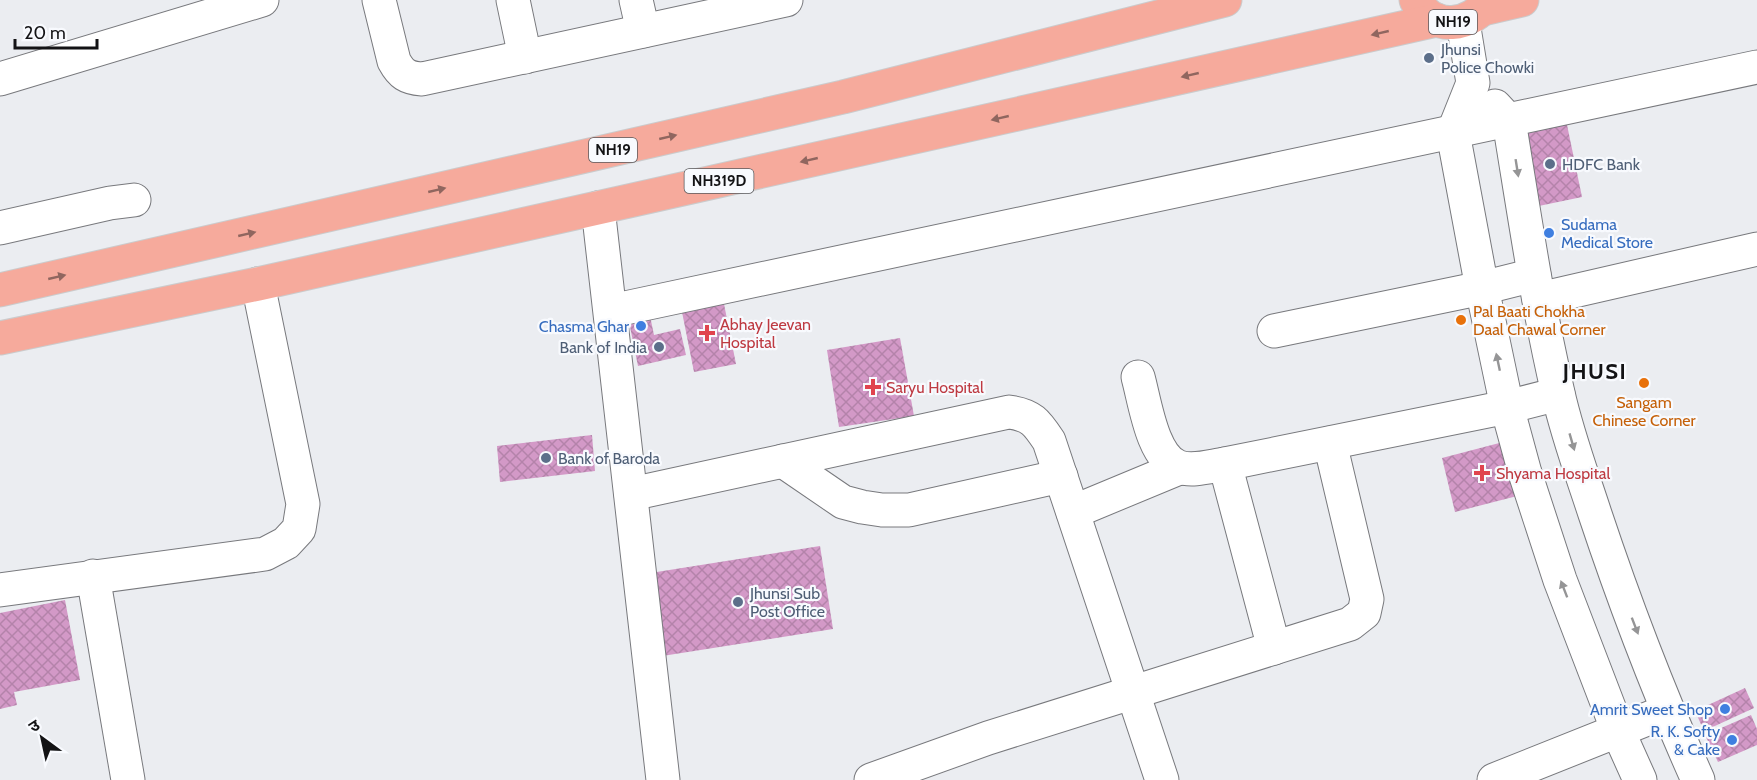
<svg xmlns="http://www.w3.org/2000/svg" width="1757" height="780" font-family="Cabin,'Noto Sans Devanagari',sans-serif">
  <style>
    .building { fill: url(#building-cross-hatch) }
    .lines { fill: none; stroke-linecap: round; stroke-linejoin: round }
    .minor-casing { stroke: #78797d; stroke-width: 35 }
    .highway-casing { stroke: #cbcbcc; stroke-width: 35 }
    .minor { stroke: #fff; stroke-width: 33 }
    .highway { stroke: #f6aa9c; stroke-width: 33 }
    .oneway { fill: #90665f }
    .oneway2 { fill: #959596 }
    .service-dot { fill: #5c6f8a; stroke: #f8fafe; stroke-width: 2 }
    .shop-dot { fill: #3f7fe0; stroke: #f8fafe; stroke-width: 2 }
    .food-dot { fill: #e8710a; stroke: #f8fafe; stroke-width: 2 }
    .health-dot { fill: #e0444e; stroke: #f8fafe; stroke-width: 2 }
    .labels { text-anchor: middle; stroke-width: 4.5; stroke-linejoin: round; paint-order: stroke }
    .shield { fill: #f8fafe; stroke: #58585b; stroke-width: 1.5 }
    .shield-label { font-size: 15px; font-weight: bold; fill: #131315 }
    .service-label { font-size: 16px; fill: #4e5e75; stroke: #f8fafe; text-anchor: start }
    .shop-label { font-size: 16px; fill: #366cbe; stroke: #f8fafe; text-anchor: end }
    .food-label { font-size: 16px; fill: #c56008; stroke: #f8fafe; text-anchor: start }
    .health-label { font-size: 16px; fill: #be3a42; stroke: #f8fafe; text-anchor: start }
    .district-label { font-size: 22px; font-weight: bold; letter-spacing: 1.5px; fill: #131315; stroke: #f8fafe }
  </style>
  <defs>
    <pattern id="building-cross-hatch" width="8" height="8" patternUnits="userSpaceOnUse" patternTransform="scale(1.5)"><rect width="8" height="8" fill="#d399c7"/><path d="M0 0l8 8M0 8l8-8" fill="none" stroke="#b483aa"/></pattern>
  </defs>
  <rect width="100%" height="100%" fill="#ebedf1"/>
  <g class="building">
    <path d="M 1566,120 L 1582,197 L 1534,207 L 1518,130 Z"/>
    <path d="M 722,294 L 736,364 L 694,372 L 680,302 Z"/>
    <path d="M 649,311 L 654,335 L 680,329 L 686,355 L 638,366 L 628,317 Z"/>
    <path d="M 900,338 L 914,416 L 839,427 L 827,350 Z"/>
    <path d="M 592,435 L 595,471 L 500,482 L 497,446 Z"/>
    <path d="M 1507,441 L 1521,495 L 1455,512 L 1442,458 Z"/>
    <path d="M 820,546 L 833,629 L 656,657 L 644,574 Z"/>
    <path d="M 65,600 L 80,680 L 14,692 L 17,705 L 0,709 L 0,613 Z"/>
    <path d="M 1745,688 L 1754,708 L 1704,731 L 1695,711 Z"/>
    <path d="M 1751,715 L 1757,729 L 1757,745 L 1718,762 L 1705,735 Z"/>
  </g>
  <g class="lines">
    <g class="minor-casing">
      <g id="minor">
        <path d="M 379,0 L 394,61 C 401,74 407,78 422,79 L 786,0"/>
        <path d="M 513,0 L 525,57"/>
        <path d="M 636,0 L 643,31"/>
        <path d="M 1463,22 L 1473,83 L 1453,133 L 1482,288 L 1507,407 L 1525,473 L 1560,580 L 1618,731 L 1640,780"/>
        <path d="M 0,79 L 262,0"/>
        <path d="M 1495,106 L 1509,121 C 1524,212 1537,303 1558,393 C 1567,434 1582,474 1595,514 C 1625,604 1659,693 1698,780"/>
        <path d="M 598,208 L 663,780"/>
        <path d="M 0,228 L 110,203 L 134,200"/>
        <path d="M 1539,299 L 1757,249"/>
        <path d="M 611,311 L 1757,67"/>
        <path d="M 1274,331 L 1482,288 L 1534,275"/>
        <path d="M 1138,377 C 1145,402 1152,458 1179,467 C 1193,472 1211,466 1225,464"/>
        <path d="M 783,461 L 843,502 L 862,507 L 882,510 L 909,510 L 1061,476"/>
        <path d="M 631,494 L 1009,412 C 1032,415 1037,423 1049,441 L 1162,780"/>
        <path d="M 1073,512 L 1179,468"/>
        <path d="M 93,576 L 128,780"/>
        <path d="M 0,590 L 265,554 L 286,543 L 299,529 L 303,504 L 258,284"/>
        <path d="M 1274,648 L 1225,464 L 1507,407 L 1558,394"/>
        <path d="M 871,780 L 988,738 L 1350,624 L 1364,613 L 1367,599 L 1330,443"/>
        <path d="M 1494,780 L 1667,711"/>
      </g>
    </g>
    <g class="highway-casing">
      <g id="highway">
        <path d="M 1416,0 C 1432,33 1472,27 1489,0"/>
        <path d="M 1483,9 L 1522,0"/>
        <path d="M 0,290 L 843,97 L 1225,0"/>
        <path d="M 0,338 L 258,284 L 1437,20"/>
      </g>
    </g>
    <use href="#minor" class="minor"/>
    <use href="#highway" class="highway"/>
  </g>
  <defs><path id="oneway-solid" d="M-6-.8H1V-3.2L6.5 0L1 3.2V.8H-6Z" transform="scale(1.5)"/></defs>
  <g class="oneway">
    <use href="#oneway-solid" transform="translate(1380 33) rotate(167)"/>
    <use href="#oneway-solid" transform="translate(1190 75) rotate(167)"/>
    <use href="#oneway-solid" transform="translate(1000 118) rotate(167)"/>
    <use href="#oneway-solid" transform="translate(668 137) rotate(-13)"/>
    <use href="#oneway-solid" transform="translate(809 160) rotate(167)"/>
    <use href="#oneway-solid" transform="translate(437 190) rotate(-13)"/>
    <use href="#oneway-solid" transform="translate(247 234) rotate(-13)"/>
    <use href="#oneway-solid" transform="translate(57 277) rotate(-13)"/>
  </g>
  <g class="oneway2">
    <use href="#oneway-solid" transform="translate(1517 168) rotate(81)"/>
    <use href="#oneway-solid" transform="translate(1498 362) rotate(-102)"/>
    <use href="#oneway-solid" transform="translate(1572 442) rotate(74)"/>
    <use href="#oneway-solid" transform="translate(1564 589) rotate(-111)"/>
    <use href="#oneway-solid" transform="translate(1635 626) rotate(69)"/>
  </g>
  <g class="service-dot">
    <circle cx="1429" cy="58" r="6"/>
    <circle cx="1550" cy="164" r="6"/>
    <circle cx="659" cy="347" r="6"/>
    <circle cx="546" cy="458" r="6"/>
    <circle cx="738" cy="602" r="6"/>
  </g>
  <g class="shop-dot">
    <circle cx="1549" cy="233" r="6"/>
    <circle cx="641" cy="326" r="6"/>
    <circle cx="1725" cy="709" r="6"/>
    <circle cx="1732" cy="740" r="6"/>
  </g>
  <g class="food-dot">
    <circle cx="1461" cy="320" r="6"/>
    <circle cx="1644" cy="383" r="6"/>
  </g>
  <g class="health-dot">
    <path d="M704 324h6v6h6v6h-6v6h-6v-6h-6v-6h6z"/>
    <path d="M870 378h6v6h6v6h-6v6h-6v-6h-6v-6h6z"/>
    <path d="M1479 464h6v6h6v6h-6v6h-6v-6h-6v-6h6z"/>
  </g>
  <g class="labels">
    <g class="shield">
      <rect x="1429" y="10" width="48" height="24" rx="4.5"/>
      <rect x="589" y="138" width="48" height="24" rx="4.5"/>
      <rect x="684.5" y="169" width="69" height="24" rx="4.5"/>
    </g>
    <g class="shield-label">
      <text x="1453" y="27">NH19</text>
      <text x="613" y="155">NH19</text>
      <text x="719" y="186">NH319D</text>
    </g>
    <g class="service-label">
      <text x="1441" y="55">Jhunsi<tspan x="1441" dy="18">Police Chowki</tspan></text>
      <text x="1562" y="170">HDFC Bank</text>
      <text x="647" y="353" text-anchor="end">Bank of India</text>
      <text x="558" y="464">Bank of Baroda</text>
      <text x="750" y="599">Jhunsi Sub<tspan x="750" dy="18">Post Office</tspan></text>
    </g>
    <g class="shop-label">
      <text x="1561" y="230" text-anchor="start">Sudama<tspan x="1561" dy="18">Medical Store</tspan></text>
      <text x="629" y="332">Chasma Ghar</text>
      <text x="1713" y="715">Amrit Sweet Shop</text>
      <text x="1720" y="737">R. K. Softy<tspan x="1720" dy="18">&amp; Cake</tspan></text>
    </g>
    <g class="food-label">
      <text x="1473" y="317">Pal Baati Chokha<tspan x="1473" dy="18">Daal Chawal Corner</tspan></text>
      <text x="1644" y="408" text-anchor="middle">Sangam<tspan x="1644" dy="18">Chinese Corner</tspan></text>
    </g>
    <g class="health-label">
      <text x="720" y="330">Abhay Jeevan<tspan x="720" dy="18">Hospital</tspan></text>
      <text x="886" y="393">Saryu Hospital</text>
      <text x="1496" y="479">Shyama Hospital</text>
    </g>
    <g class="district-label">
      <text x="1595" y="379">JHUSI</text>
    </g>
  </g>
  <g transform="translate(42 738) rotate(327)" stroke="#f8fafe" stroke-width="4.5" paint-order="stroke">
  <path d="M0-4.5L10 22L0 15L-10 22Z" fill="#131315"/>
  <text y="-9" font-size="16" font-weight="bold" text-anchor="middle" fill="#131315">उ</text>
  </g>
  <path d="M15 39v9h82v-9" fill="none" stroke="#131315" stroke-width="3"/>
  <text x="24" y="39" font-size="18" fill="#131315" stroke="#f8fafe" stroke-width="4.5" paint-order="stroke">20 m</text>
</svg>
